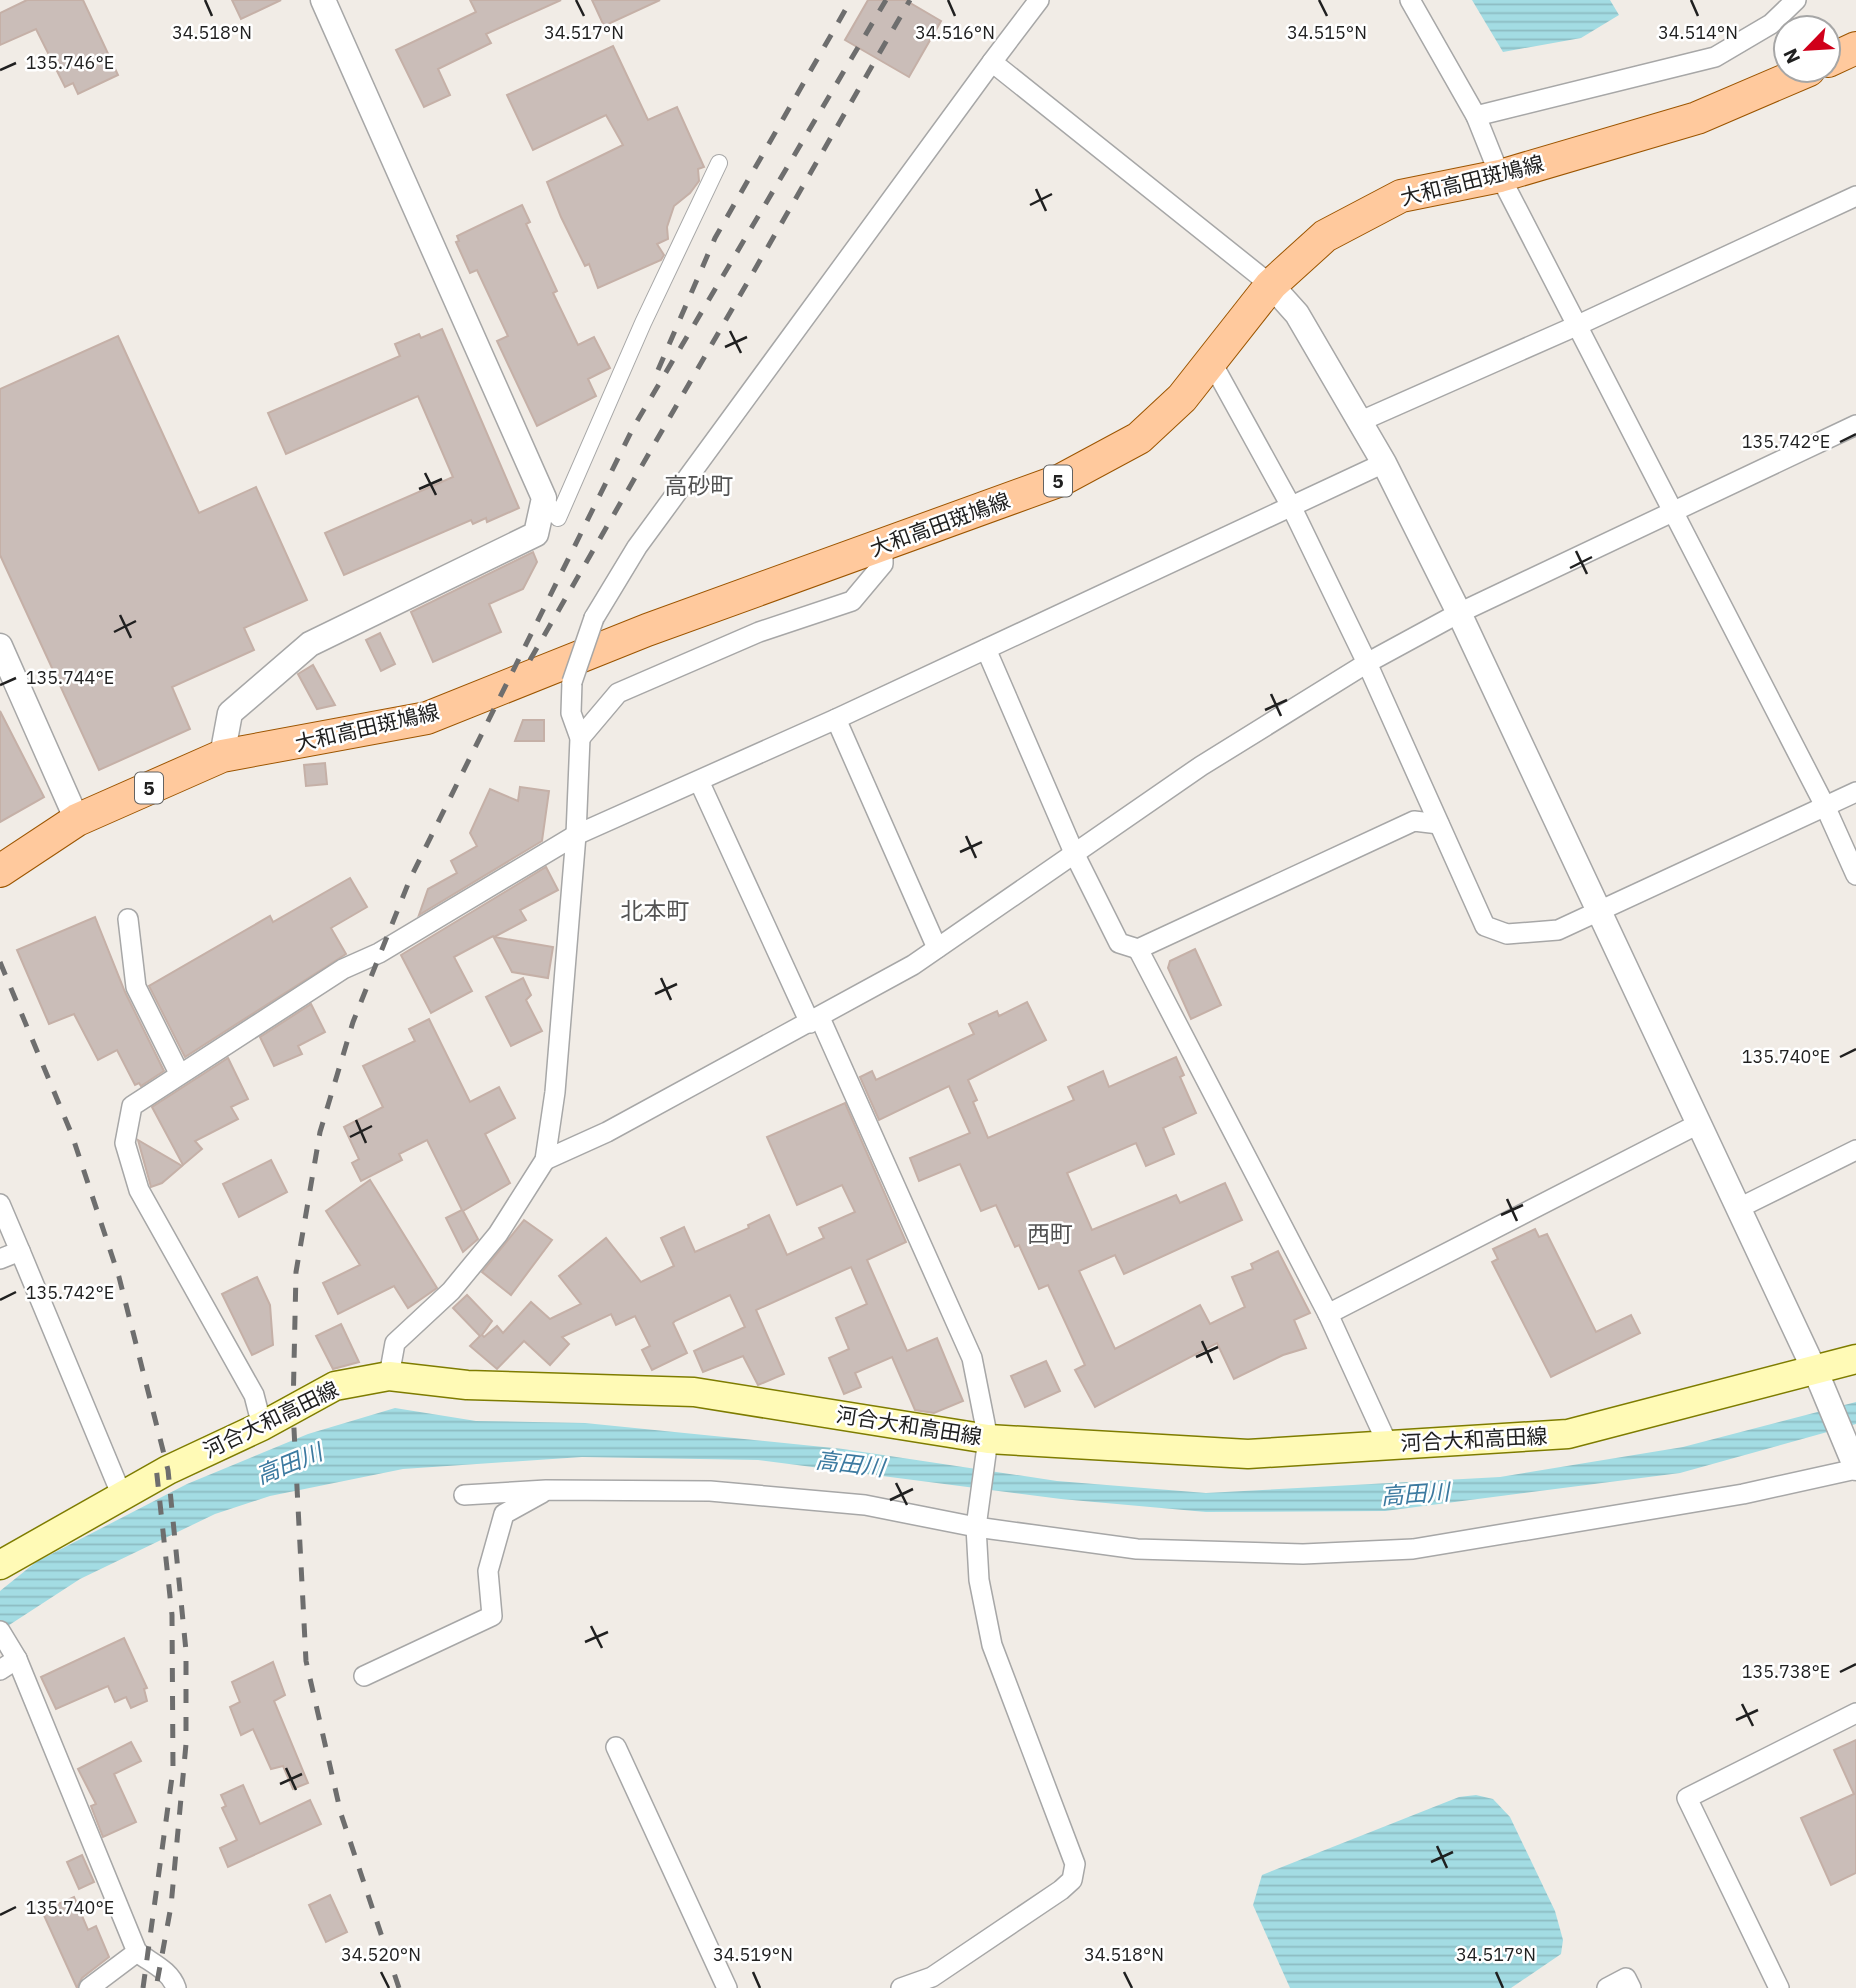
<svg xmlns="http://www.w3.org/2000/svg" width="1856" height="1988" font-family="'IBM Plex Sans','Noto Sans JP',sans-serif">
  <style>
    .water { fill: url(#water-rules) }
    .building { fill: #cabdb8; stroke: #c5b0a7; stroke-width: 2 }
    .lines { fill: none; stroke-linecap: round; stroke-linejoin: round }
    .pedestrian-casing { stroke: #a7a7a7; stroke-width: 18 }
    .minor-casing { stroke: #a7a7a7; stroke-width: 22 }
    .tertiary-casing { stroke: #a7a7a7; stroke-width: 27 }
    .secondary-casing { stroke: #7e7c00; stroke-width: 31 }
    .primary-casing { stroke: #9c5500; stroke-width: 34 }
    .pedestrian { stroke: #fff; stroke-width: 16 }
    .minor { stroke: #fff; stroke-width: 19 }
    .tertiary { stroke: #fff; stroke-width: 24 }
    .secondary { stroke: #fffab6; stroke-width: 28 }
    .primary { stroke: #ffc99d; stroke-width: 32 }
    .rail { stroke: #6e6e6e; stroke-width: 5; stroke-dasharray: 14 14; stroke-linecap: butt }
    .minor-bridge-casing { stroke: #a7a7a7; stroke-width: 22; stroke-linecap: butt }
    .minor-bridge { stroke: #fff; stroke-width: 19 }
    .ticks { fill: none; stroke: #202020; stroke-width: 2.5 }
    .labels { text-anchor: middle; stroke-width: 5; stroke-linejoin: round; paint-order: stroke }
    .shield { fill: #fff; stroke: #636363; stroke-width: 2 }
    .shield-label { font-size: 19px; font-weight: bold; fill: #202020 }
    .street-label { font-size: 21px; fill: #202020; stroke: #fff }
    .neighbourhood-label { font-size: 23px; fill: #535353; stroke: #fff }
    .water-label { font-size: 23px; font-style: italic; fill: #3c7aa0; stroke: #fff }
    .ticks-label { font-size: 18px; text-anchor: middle; fill: #202020; stroke: #fff; stroke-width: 5; stroke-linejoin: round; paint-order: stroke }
  </style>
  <defs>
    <pattern id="water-rules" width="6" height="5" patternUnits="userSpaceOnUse" patternTransform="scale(1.75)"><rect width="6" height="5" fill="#a3dce3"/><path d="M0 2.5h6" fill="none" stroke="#8cbcc2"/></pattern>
  </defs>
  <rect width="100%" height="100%" fill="#f1ece6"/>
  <g class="water">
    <path d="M 1472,0 L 1610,0 L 1619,15 L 1581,38 L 1503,52 Z"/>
    <path d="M 1856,1402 L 1856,1424 L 1680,1473 L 1385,1511 L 1206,1512 L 1061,1499 L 758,1460 L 582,1457 L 403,1469 L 270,1496 L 215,1514 L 80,1579 L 0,1631 L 0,1591 L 36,1562 L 187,1484 L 308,1434 L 395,1408 L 476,1421 L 585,1423 L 843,1449 L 1057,1481 L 1206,1493 L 1500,1477 L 1683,1447 Z"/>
    <path d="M 1476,1795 L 1493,1799 L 1510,1817 L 1555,1911 L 1563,1940 L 1561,1954 L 1511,1988 L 1290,1988 L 1253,1905 L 1262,1875 L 1459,1797 Z"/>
  </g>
  <g class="building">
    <path d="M 27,0 L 83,0 L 118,75 L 78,94 L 73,83 L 65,87 L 36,29 L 0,45 L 0,13 Z"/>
    <path d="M 232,0 L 281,0 L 241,19 Z"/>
    <path d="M 470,0 L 561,0 L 486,34 L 491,43 L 438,69 L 450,95 L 424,107 L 396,50 L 476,12 Z"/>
    <path d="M 592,0 L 660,0 L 604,26 Z"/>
    <path d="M 868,0 L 905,0 L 941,21 L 909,77 L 845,40 Z"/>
    <path d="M 613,46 L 648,120 L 677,107 L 704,167 L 698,169 L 699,181 L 690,193 L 674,206 L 667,227 L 668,239 L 657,244 L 664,255 L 661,260 L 598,288 L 589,264 L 585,266 L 561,217 L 547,182 L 623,145 L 606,115 L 533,150 L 507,95 Z"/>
    <path d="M 522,205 L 530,222 L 526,224 L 557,291 L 553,293 L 578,345 L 594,337 L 610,368 L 588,379 L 596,396 L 537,426 L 497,341 L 508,336 L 477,270 L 470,273 L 456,242 L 459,241 L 457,236 Z"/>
    <path d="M 442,329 L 519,508 L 487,522 L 486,518 L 473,524 L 471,520 L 344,575 L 325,533 L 453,477 L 418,396 L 286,454 L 268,413 L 400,356 L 395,344 L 419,334 L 421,338 Z"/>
    <path d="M 118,336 L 199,513 L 256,487 L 307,600 L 244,628 L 254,650 L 172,687 L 190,729 L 99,770 L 0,555 L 0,389 Z"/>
    <path d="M 533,552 L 537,562 L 523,589 L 489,604 L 501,632 L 433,662 L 411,612 Z"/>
    <path d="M 380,633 L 395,664 L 381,671 L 366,640 Z"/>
    <path d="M 313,665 L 335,705 L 317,709 L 298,674 Z"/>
    <path d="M 0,711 L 44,797 L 0,822 Z"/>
    <path d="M 523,720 L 544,720 L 544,741 L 515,741 Z"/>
    <path d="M 325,763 L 327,784 L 306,786 L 304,765 Z"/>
    <path d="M 520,787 L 549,791 L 542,841 L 419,915 L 428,889 L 457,873 L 451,861 L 477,846 L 470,833 L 490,789 L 518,801 Z"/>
    <path d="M 546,867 L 558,890 L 520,910 L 526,920 L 494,937 L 553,947 L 548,978 L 512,972 L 493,936 L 454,957 L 472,991 L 431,1013 L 401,955 Z"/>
    <path d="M 350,878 L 367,907 L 331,928 L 346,954 L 185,1057 L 149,986 L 270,916 L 273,922 Z"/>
    <path d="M 95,917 L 125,992 L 164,1071 L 141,1086 L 139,1083 L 135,1085 L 117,1050 L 98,1060 L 74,1014 L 49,1024 L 17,950 Z"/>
    <path d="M 1195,949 L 1221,1005 L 1191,1019 L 1168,968 L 1170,961 Z"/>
    <path d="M 523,978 L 531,995 L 526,1000 L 542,1031 L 511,1046 L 486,997 Z"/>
    <path d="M 1027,1002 L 1046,1040 L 968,1080 L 977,1100 L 973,1102 L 988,1138 L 1074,1100 L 1068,1087 L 1103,1071 L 1109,1087 L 1176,1057 L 1184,1075 L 1180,1077 L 1196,1113 L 1163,1128 L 1174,1154 L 1146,1166 L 1136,1143 L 1067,1173 L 1092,1230 L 1176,1195 L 1180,1203 L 1225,1183 L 1242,1220 L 1124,1274 L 1115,1255 L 1079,1271 L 1115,1349 L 1200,1305 L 1210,1324 L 1245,1307 L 1232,1277 L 1253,1269 L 1251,1264 L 1278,1251 L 1310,1313 L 1294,1320 L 1306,1348 L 1283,1355 L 1234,1379 L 1217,1343 L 1095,1407 L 1075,1370 L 1085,1365 L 1048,1285 L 1039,1289 L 1019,1245 L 1015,1247 L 996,1205 L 981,1211 L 960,1164 L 919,1181 L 910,1158 L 970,1133 L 949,1086 L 879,1120 L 860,1077 L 872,1071 L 876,1080 L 974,1034 L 969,1024 L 997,1011 L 999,1016 Z"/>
    <path d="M 311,1004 L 325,1032 L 298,1046 L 302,1054 L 274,1066 L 260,1037 Z"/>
    <path d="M 429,1019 L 470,1102 L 499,1087 L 515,1118 L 485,1134 L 510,1183 L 463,1211 L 478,1239 L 463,1252 L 446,1218 L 462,1210 L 427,1140 L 399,1154 L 402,1160 L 361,1181 L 352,1163 L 359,1159 L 344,1127 L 383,1107 L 363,1066 L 415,1041 L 409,1029 Z"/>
    <path d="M 228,1058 L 248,1099 L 231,1107 L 238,1119 L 195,1141 L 202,1149 L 183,1165 L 152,1107 Z"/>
    <path d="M 845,1103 L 906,1242 L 867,1260 L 907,1351 L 937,1338 L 963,1401 L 934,1413 L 915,1410 L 892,1357 L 855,1373 L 861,1387 L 844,1394 L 829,1358 L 849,1349 L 836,1318 L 867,1304 L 851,1267 L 756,1310 L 784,1374 L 758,1385 L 743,1356 L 703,1372 L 694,1351 L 745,1327 L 730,1295 L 675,1321 L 673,1323 L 687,1353 L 652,1370 L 642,1350 L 650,1346 L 635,1316 L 616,1325 L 611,1314 L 562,1337 L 569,1344 L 550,1365 L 524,1341 L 497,1369 L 470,1346 L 480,1336 L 453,1308 L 467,1295 L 492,1321 L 482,1335 L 484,1337 L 497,1326 L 503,1333 L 531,1302 L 550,1319 L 581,1304 L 559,1276 L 606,1238 L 641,1282 L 674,1266 L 661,1238 L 684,1227 L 695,1252 L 749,1228 L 748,1225 L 769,1215 L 787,1255 L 824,1238 L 819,1228 L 855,1212 L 842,1185 L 797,1205 L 767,1137 Z"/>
    <path d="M 138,1140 L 182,1166 L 162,1183 L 151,1187 Z"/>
    <path d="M 271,1160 L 287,1192 L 239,1217 L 223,1184 Z"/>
    <path d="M 370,1180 L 437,1288 L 408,1308 L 394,1286 L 338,1314 L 323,1283 L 360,1265 L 326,1211 Z"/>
    <path d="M 524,1220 L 552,1240 L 511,1295 L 482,1272 Z"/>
    <path d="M 1535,1229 L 1539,1237 L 1547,1234 L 1596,1332 L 1631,1315 L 1640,1333 L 1551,1377 L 1492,1262 L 1498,1259 L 1493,1249 Z"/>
    <path d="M 257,1277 L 270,1305 L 273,1345 L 252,1355 L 222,1294 Z"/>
    <path d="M 341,1324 L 359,1362 L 333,1369 L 316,1336 Z"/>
    <path d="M 1046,1361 L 1060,1391 L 1025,1407 L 1011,1376 Z"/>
    <path d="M 124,1638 L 147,1688 L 144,1689 L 147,1701 L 131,1708 L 126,1697 L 115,1702 L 108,1686 L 56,1709 L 41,1677 Z"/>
    <path d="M 273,1662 L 285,1695 L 274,1701 L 308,1783 L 293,1789 L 283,1766 L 271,1769 L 253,1729 L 241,1735 L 230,1707 L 240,1702 L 232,1682 Z"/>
    <path d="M 1856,1740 L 1856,1873 L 1831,1885 L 1801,1818 L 1854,1794 L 1834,1750 Z"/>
    <path d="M 131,1742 L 141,1761 L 114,1774 L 136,1822 L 103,1837 L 91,1806 L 96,1804 L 78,1769 Z"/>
    <path d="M 243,1785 L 260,1824 L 310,1800 L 321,1824 L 228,1867 L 220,1848 L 237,1840 L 222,1808 L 226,1806 L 221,1795 Z"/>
    <path d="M 82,1855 L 94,1882 L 79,1889 L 67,1862 Z"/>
    <path d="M 330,1895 L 347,1932 L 326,1942 L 309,1905 Z"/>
    <path d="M 74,1897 L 88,1930 L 96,1926 L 109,1957 L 82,1978 L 77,1988 L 42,1911 Z"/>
  </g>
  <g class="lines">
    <g class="pedestrian-casing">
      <path id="pedestrian" d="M 544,498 L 558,518 L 643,323 L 719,163"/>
    </g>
    <g class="minor-casing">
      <g id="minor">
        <path d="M 1039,0 L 992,62 L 1271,285"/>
        <path d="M 1410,0 L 1476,116 L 1500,176 L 1825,806 L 1856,875"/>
        <path d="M 1476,116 L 1715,57 L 1771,24 L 1796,0"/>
        <path d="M 1211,361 L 1291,506 L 1367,663 L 1485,926 L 1507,934 L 1558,930 L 1856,792"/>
        <path d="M 1361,421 L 1576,326 L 1856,196"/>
        <path d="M 594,618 L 637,547 L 992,62"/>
        <path d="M 986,649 L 1075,855 L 1119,943 L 1138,949 L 1414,821 L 1439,824"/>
        <path d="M 836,719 L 937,948"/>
        <path d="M 580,738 L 618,693 L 759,632 L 852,601 L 883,564 L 883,546"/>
        <path d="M 699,781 L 810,1023"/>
        <path d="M 128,919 L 136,987 L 179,1073"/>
        <path d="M 1138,949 L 1328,1314 L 1388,1445"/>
        <path d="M 820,1018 L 972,1358 L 988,1439 L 976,1527 L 979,1580 L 992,1645 L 1075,1864 L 1072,1880 L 1061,1890 L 932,1977 L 901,1988"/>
        <path d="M 545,1160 L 607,1132 L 913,965 L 1201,766 L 1367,663 L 1459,613 L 1856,425"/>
        <path d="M 0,1204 L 20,1251 L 0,1259"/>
        <path d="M 1739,1208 L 1856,1150"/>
        <path d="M 20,1251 L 122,1496"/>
        <path d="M 1328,1314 L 1700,1123"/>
        <path d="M 389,1376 L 395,1343 L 451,1291 L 498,1234 L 545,1160 L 555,1092 L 576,835 L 580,738 L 571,713 L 572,682"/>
        <path d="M 262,1426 L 254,1395 L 139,1190 L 125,1143 L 132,1106 L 343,969 L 379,953 L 576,835 L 836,719 L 1384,463"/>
        <path d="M 464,1495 L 546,1490 L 710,1491 L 865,1505 L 976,1527 L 1137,1549 L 1303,1554 L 1413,1549 L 1743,1494 L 1856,1469"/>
        <path d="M 0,1631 L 17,1659 L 137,1952 L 89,1988"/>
        <path d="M 0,1670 L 17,1659"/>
        <path d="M 364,1676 L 492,1616 L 488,1571 L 504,1514 L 542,1493"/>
        <path d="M 616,1747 L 727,1988"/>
        <path d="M 137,1952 C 151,1963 170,1970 176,1988"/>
        <path d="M 1607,1988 L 1626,1978 L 1631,1988"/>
        <path d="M 1779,1988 L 1687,1798 L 1856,1713"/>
      </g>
    </g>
    <g class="tertiary-casing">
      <g id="tertiary">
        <path d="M 1271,285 L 1297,314 L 1384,463 L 1459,613 L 1821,1384 L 1856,1468"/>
        <path d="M 0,646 L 77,820"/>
        <path d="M 222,756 L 230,713 L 310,644 L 536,534 L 544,498 L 323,0"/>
      </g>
    </g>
    <g class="secondary-casing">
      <path id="secondary" d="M 0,1565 L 168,1470 L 262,1426 L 335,1386 L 389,1376 L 467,1385 L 694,1392 L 988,1439 L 1248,1454 L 1568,1434 L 1856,1359"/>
    </g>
    <g class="primary-casing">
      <g id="primary">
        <path d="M 1828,61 L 1856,48"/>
        <path d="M 0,871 L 77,820 L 222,756 L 427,718 L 647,630 L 1061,480 L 1139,438 L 1182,398 L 1271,285 L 1325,236 L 1401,196 L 1500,176 L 1697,118 L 1809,70"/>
      </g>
    </g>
    <use href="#pedestrian" class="pedestrian"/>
    <use href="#minor" class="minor"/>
    <use href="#tertiary" class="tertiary"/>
    <use href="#secondary" class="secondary"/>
    <use href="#primary" class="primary"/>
    <g class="rail">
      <path d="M 658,370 L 715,238 L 851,0"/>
      <path d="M 530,660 L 910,0"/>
      <path d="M 0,962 L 72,1135 L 119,1277 L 168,1470 L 186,1651 L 186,1744 L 171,1906 L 156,1988"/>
      <path d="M 143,1988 L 173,1770 L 172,1615 L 156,1466"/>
      <path d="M 399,1988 L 341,1814 L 306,1661 L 293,1410 L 296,1272 L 320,1132 L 353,1022 L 410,879 L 633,428 L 886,0"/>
    </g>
    <g class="minor-bridge-casing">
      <path id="minor-bridge" d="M 572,682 L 594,618"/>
    </g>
    <use href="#minor-bridge" class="minor-bridge"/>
  </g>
  <path class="ticks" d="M 205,0 L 212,16M 576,0 L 584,16M 948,0 L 955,16M 1319,0 L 1327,16M 1691,0 L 1698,16M 0,70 L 16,63M 1036,189 L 1046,211M 1030,205 L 1052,194M 730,331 L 741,353M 725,347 L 747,337M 1840,442 L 1856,434M 425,473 L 436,495M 419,489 L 442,479M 1576,551 L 1587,574M 1570,568 L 1592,557M 120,615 L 131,638M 114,632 L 136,621M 0,685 L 16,678M 1271,694 L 1281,716M 1265,710 L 1287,700M 966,836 L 976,858M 960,852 L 982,842M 661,978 L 671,1000M 655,994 L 677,984M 1840,1057 L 1856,1049M 356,1120 L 366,1143M 350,1137 L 372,1126M 1507,1199 L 1517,1221M 1501,1215 L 1523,1205M 0,1300 L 16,1292M 1202,1341 L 1212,1363M 1196,1357 L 1218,1347M 896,1483 L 907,1505M 890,1500 L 913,1489M 591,1626 L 602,1648M 585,1642 L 608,1632M 1840,1672 L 1856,1664M 1742,1704 L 1753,1726M 1736,1720 L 1758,1710M 286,1768 L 296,1790M 280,1784 L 302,1774M 1437,1846 L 1447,1868M 1431,1862 L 1453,1852M 0,1915 L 16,1907M 381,1972 L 389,1988M 753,1972 L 760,1988M 1124,1972 L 1132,1988M 1496,1972 L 1503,1988"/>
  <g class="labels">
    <g class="shield">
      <rect x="1044" y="465.5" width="28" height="31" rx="5"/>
      <rect x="135" y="772.5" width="28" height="31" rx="5"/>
    </g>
    <g class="shield-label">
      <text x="1058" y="488">5</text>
      <text x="149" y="795">5</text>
    </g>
    <g class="street-label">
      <text transform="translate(1472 181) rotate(-14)" y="7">大和高田斑鳩線</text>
      <text transform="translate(940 525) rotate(-20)" y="7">大和高田斑鳩線</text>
      <text transform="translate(367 728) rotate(-13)" y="7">大和高田斑鳩線</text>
      <text transform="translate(271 1420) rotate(-26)" y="7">河合大和高田線</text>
      <text transform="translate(909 1426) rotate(9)" y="7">河合大和高田線</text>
      <text transform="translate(1474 1440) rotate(-3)" y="7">河合大和高田線</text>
    </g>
    <g class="neighbourhood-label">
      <text x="699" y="494">高砂町</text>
      <text x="655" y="919">北本町</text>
      <text x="1050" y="1242">西町</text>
    </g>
    <g class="water-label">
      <text transform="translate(289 1464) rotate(-22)" y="8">高田川</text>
      <text transform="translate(850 1464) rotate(7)" y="8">高田川</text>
      <text transform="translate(1415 1494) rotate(-4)" y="8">高田川</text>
    </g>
  </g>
  <g class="ticks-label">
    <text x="212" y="39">34.518°N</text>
    <text x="955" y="39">34.516°N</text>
    <text x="1327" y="39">34.515°N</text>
    <text x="1698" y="39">34.514°N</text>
    <text x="584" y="39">34.517°N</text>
    <text x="70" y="69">135.746°E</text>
    <text x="1786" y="448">135.742°E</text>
    <text x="70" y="684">135.744°E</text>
    <text x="1786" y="1063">135.740°E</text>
    <text x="70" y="1299">135.742°E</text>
    <text x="1786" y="1678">135.738°E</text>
    <text x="70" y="1914">135.740°E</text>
    <text x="381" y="1961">34.520°N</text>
    <text x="753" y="1961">34.519°N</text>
    <text x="1124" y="1961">34.518°N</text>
    <text x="1496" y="1961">34.517°N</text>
  </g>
  <g transform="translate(1807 49) rotate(245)"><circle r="33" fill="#ffffff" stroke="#a6a6a6" stroke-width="2"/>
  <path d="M0-5L12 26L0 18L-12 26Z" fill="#d0001a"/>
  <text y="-10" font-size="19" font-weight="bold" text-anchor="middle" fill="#202020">N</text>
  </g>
</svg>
